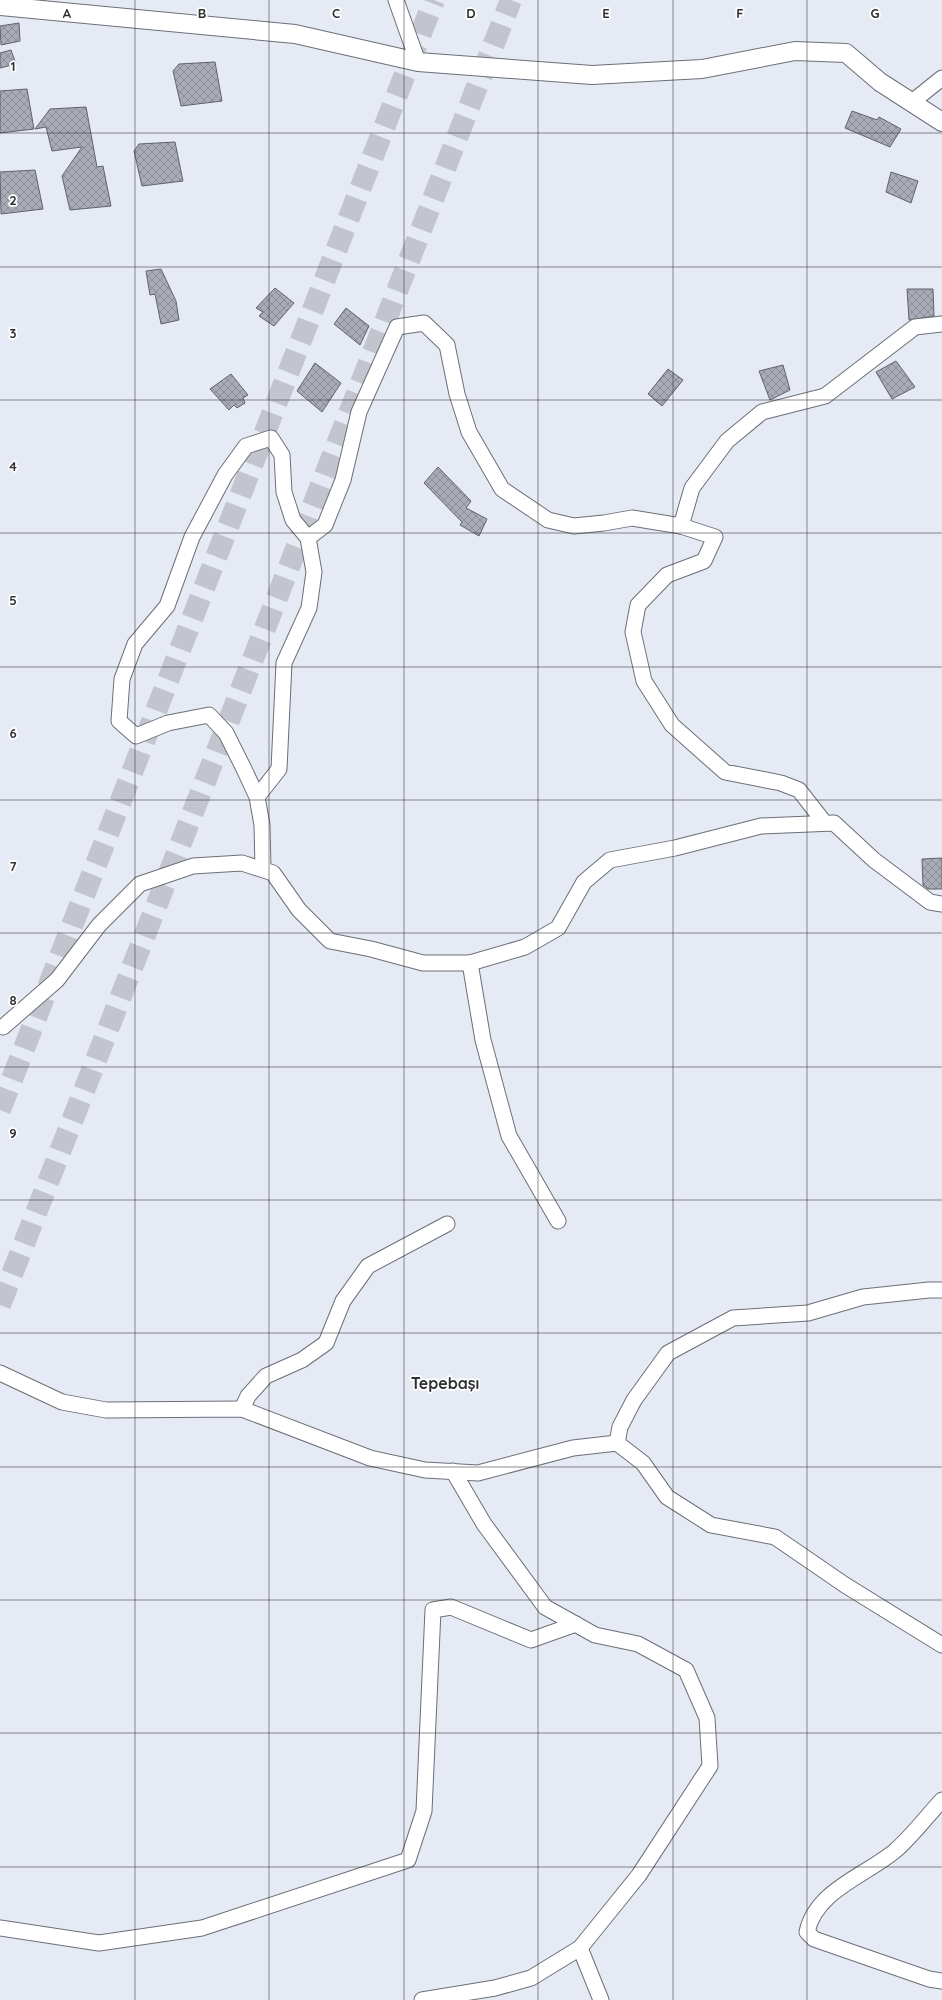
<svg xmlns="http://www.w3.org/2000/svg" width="942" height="2000" font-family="Quicksand,sans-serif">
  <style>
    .building { fill: url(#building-cross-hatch); stroke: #60636c }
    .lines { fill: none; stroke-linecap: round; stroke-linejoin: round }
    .trunk-tunnel { stroke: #c2c5ce; stroke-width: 22; stroke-dasharray: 22 11; stroke-linecap: butt }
    .minor-casing { stroke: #6b6f78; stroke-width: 17 }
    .tertiary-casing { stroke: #6b6f78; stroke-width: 20 }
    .minor { stroke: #fff; stroke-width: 15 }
    .tertiary { stroke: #fff; stroke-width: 18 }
    .grid { fill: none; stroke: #303135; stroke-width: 1; stroke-opacity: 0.55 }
    .labels { text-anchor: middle; stroke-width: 3.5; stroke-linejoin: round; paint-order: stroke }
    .district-label { font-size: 16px; font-weight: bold; fill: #303135; stroke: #fff }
    .grid-label { font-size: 13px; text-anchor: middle; font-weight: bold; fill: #303135; stroke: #fff; stroke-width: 3.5; stroke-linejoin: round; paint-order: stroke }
  </style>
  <defs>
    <pattern id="building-cross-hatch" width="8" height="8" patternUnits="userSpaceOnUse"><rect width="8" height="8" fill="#a9acb6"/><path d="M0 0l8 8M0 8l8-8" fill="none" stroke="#8a8d95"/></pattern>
  </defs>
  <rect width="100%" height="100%" fill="#e6eaf4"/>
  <g class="building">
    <path d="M 19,23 L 20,41 L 1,45 L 0,26 Z"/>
    <path d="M 11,50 L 16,64 L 0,68 L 0,53 Z"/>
    <path d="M 215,62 L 222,101 L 181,106 L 173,71 L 179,64 Z"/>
    <path d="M 27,89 L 34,129 L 0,133 L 0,91 Z"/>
    <path d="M 86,107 L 97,167 L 103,166 L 111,206 L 70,210 L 62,176 L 82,147 L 52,151 L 46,127 L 35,129 L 50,109 Z"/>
    <path d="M 852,111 L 877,120 L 879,117 L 901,129 L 890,147 L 845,128 Z"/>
    <path d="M 175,142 L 183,181 L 142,186 L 134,151 L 139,144 Z"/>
    <path d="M 35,170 L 43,209 L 1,214 L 0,172 Z"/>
    <path d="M 891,172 L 918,181 L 911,203 L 886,192 Z"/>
    <path d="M 161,269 L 176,301 L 179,320 L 161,324 L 155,294 L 150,295 L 146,271 Z"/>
    <path d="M 275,288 L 294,303 L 274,326 L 259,316 L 263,312 L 256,308 Z"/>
    <path d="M 907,289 L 933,289 L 934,316 L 909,320 Z"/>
    <path d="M 346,308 L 369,326 L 360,345 L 334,324 Z"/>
    <path d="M 896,361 L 915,387 L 892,399 L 876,372 Z"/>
    <path d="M 315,363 L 341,383 L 322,412 L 297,391 Z"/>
    <path d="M 783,365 L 790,390 L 770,400 L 759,371 Z"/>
    <path d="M 668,369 L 683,380 L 662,406 L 648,394 Z"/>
    <path d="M 231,374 L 248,395 L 243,398 L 245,403 L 237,408 L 234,405 L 229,410 L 210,389 Z"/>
    <path d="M 438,467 L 471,501 L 466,508 L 487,519 L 479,536 L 460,525 L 462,522 L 424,483 Z"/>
    <path d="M 942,858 L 942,889 L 928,889 L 923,885 L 922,859 Z"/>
  </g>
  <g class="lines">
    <g class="trunk-tunnel">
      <path d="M 0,1110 L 434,0"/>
      <path d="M 0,1305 L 511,0"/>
    </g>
    <g class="minor-casing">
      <g id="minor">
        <path d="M 396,0 L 418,62"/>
        <path d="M 912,102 L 942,78"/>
        <path d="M 681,526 L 692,488 L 727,441 L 762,412 L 825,396 L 915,327 L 942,324"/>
        <path d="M 257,797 L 279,769 L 284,663 L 309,608 L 314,572 L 308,538"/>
        <path d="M 263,869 L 262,825 L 257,797 L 244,769 L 226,733 L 209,715 L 168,723 L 136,736 L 119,721 L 122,679 L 135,644 L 167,606 L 192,537 L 225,475 L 246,446 L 271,438 L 282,455 L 284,492 L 293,520 L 308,538 L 325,525 L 343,480 L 359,412 L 397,327 L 424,323 L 447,345 L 457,394 L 469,432 L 502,489 L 548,520 L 574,526 L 604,523 L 632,518 L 681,526 L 715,537 L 704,561 L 667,575 L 638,605 L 633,632 L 644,681 L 672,725 L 725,772 L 781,783 L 799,790 L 824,822"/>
        <path d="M 470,963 L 483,1040 L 509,1136 L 558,1221"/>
        <path d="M 3,1027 L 57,980 L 99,925 L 140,884 L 193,866 L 242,863 L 273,873 L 299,910 L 330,941 L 371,949 L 423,963 L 470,963 L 525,947 L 558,928 L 584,882 L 610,860 L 675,848 L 761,826 L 834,823 L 874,860 L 930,902 L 942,904"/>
        <path d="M 0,1373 L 62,1402 L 106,1410 L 242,1409 L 370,1458 L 425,1470 L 478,1473 L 573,1448 L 617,1443 L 643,1463 L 667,1497 L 711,1525 L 775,1537 L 845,1585 L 942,1645"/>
        <path d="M 242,1409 L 248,1396 L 266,1376 L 302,1360 L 326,1343 L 343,1301 L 368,1266 L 447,1224"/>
        <path d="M 617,1443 L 620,1427 L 634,1400 L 668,1353 L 733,1318 L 808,1313 L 863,1297 L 929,1290 L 942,1290"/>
        <path d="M 942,1800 C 927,1816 913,1835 896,1850 C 867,1875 816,1890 807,1932 L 814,1939 L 929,1979 L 942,1981"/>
        <path d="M 0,1928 L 99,1943 L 202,1928 L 408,1860 L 424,1811 L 433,1610 L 451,1607 L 531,1640 L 576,1624"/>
        <path d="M 580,1948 L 601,2000"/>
        <path d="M 422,2000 L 495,1988 L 531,1978 L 580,1948 L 639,1875 L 710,1766 L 707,1718 L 686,1670 L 638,1644 L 595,1635 L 545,1607 L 484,1524 L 453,1471"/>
      </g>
    </g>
    <g class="tertiary-casing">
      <path id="tertiary" d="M 0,6 L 295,34 L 418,62 L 592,75 L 702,69 L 795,51 L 846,53 L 880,82 L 942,122"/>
    </g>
    <use href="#minor" class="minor"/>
    <use href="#tertiary" class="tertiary"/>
  </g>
  <path class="grid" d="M 135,0 L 135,2000M 269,0 L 269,2000M 404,0 L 404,2000M 538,0 L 538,2000M 673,0 L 673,2000M 807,0 L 807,2000M 0,133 L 942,133M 0,267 L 942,267M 0,400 L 942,400M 0,533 L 942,533M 0,667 L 942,667M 0,800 L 942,800M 0,933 L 942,933M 0,1067 L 942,1067M 0,1200 L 942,1200M 0,1333 L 942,1333M 0,1467 L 942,1467M 0,1600 L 942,1600M 0,1733 L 942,1733M 0,1867 L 942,1867"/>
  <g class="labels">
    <g class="district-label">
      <text x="445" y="1389">Tepebaşı</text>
    </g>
  </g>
  <g class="grid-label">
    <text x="67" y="18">A</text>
    <text x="202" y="18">B</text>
    <text x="336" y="18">C</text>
    <text x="471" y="18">D</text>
    <text x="606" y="18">E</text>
    <text x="740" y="18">F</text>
    <text x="875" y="18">G</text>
    <text x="13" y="71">1</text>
    <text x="13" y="205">2</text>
    <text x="13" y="338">3</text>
    <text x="13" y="471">4</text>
    <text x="13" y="605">5</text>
    <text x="13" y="738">6</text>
    <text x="13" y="871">7</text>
    <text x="13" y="1005">8</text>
    <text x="13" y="1138">9</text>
  </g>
</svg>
